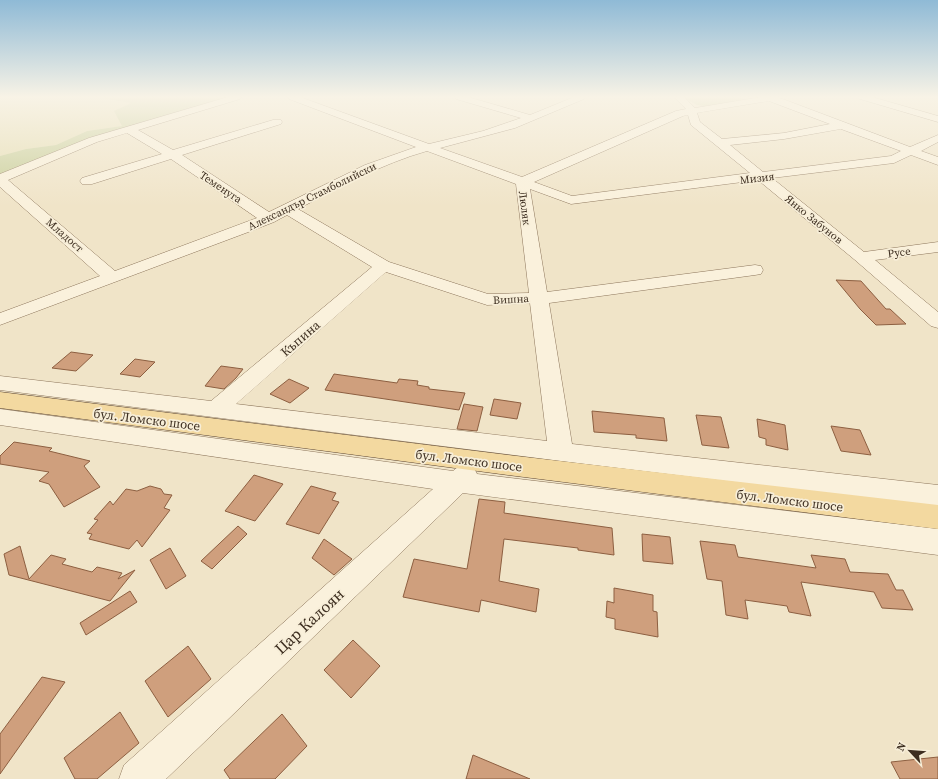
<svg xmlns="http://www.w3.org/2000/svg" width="938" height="779" font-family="'Source Serif 4',serif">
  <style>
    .farmland { fill: #e6deb5 }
    .green { fill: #c9cf9b }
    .building { fill: #cf9f7d; stroke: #8d5f41 }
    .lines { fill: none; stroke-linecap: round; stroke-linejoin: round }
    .minor-casing { stroke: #8d765c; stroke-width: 1 }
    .major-casing { stroke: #5b4430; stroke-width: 1 }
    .minor { fill: #faf1dc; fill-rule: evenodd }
    .major { fill: #f3d9a0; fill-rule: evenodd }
    .labels { text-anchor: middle; stroke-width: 3.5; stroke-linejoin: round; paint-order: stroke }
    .far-street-label { font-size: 11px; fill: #3d2e20; stroke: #f7eed8 }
    .street-label { font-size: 13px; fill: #3d2e20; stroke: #f7eed8 }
    .near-street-label { font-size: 16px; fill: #3d2e20; stroke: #f7eed8 }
  </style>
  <rect width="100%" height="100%" fill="#f0e4c8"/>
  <path class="farmland" d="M 0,97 L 94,97 L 131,103 L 123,126 L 87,131 L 56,145 L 26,149 L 0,156 Z"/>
  <g class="green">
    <path d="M 94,97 L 237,97 L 156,120 L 0,177 L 0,156 L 26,149 L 56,145 L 87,131 L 122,126 L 114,111 L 131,103 Z"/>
    <path d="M 683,97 L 736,97 L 746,99 L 704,106 L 697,105 Z"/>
  </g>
  <g class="building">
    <path d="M 836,280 L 861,281 L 886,309 L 890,309 L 906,324 L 876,325 L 860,309 Z"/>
    <path d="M 71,352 L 93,355 L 76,371 L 52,368 Z"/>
    <path d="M 135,359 L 155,362 L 140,377 L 120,374 Z"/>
    <path d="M 221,366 L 243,369 L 236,378 L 224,389 L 205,386 Z"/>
    <path d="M 334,374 L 397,383 L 399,379 L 418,381 L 417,385 L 429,387 L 429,389 L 465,393 L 459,410 L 325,390 Z"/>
    <path d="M 289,379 L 309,388 L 290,403 L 270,394 Z"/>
    <path d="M 494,399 L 521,403 L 517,419 L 490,415 Z"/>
    <path d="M 464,404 L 483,407 L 477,431 L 457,429 Z"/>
    <path d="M 592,411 L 664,418 L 667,441 L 636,438 L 636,435 L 594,432 Z"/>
    <path d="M 696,415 L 721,417 L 729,448 L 702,445 Z"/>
    <path d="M 757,419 L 785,425 L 788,450 L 766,445 L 766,439 L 759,437 Z"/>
    <path d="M 831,426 L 860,430 L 871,455 L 841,451 Z"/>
    <path d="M 14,442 L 52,448 L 49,451 L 90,461 L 84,466 L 100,487 L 64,507 L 49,484 L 39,481 L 49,472 L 0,464 L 0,456 Z"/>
    <path d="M 254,475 L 283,484 L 255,521 L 225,511 Z"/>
    <path d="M 150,486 L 161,489 L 164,494 L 172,495 L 164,508 L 170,510 L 142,547 L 137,540 L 129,549 L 89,539 L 92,534 L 87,533 L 98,520 L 94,519 L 110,501 L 113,505 L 126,489 L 137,491 Z"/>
    <path d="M 311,486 L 336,493 L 332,500 L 339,502 L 319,534 L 286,524 Z"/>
    <path d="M 479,499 L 505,502 L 504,513 L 612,528 L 614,555 L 578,550 L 578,548 L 504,539 L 499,581 L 539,589 L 536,612 L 481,600 L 479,612 L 403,597 L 414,559 L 467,569 Z"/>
    <path d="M 238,526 L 247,534 L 212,569 L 201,561 Z"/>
    <path d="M 642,534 L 670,537 L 673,564 L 643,561 Z"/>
    <path d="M 324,539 L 352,559 L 334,575 L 312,558 Z"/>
    <path d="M 700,541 L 735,545 L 738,557 L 816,568 L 811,555 L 845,559 L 850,572 L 888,574 L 896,590 L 903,590 L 913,610 L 882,608 L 874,592 L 801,582 L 811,616 L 789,612 L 787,606 L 745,600 L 748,619 L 726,615 L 722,581 L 707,579 Z"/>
    <path d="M 20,546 L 29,579 L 51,555 L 66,559 L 62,564 L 92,572 L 97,567 L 122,573 L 118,579 L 135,570 L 110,601 L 9,575 L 4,554 Z"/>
    <path d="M 170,548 L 186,576 L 166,589 L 150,560 Z"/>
    <path d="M 614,588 L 653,595 L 653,611 L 657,612 L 658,637 L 615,629 L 615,619 L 606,617 L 607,601 L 614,603 Z"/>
    <path d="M 130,591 L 137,602 L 86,635 L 80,623 Z"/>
    <path d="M 353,640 L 380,666 L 351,698 L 324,670 Z"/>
    <path d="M 188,646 L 211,679 L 168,717 L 145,681 Z"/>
    <path d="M 42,677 L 65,682 L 0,774 L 0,734 Z"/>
    <path d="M 120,712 L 139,743 L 97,779 L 75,779 L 64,758 Z"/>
    <path d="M 282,714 L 307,746 L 275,779 L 230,779 L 224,770 Z"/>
    <path d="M 473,755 L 530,779 L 466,779 Z"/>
    <path d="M 938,757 L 938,779 L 900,779 L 891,762 Z"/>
  </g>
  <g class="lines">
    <g class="minor-casing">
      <g id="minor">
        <path d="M 228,97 L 242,97 L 240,99 L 138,130 L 173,150 L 273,120 L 281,120 L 282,122 L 281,124 L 182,155 L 269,212 L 365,165 L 416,147 L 289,99 L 288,97 L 300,97 L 429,144 L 483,131 L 521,118 L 456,99 L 455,97 L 468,97 L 530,115 L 574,97 L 585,97 L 584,99 L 515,128 L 440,148 L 522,177 L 676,111 L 686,109 L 674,97 L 684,97 L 695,108 L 761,97 L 780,97 L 780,98 L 910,147 L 938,135 L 938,142 L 921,151 L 938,157 L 938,165 L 911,155 L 894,163 L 772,178 L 864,252 L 938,242 L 938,252 L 875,260 L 938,312 L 938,328 L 931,326 L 855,260 L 758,180 L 571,204 L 530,189 L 547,292 L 755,265 L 761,266 L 763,270 L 761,274 L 755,275 L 549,303 L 572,444 L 938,485 L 938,507 L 561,461 L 0,390 L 0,376 L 211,401 L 372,267 L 287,215 L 274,222 L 251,231 L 0,325 L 0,313 L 100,276 L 0,187 L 0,174 L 89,138 ZM 769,101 L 830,124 L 784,133 L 722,139 L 700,122 L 697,113 ZM 688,115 L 691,125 L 750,173 L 572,196 L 534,182 L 683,116 ZM 841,129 L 901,151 L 891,156 L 763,172 L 730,145 L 784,139 ZM 127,133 L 162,154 L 82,178 L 80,181 L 82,184 L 92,184 L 171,159 L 257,218 L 115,271 L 8,180 L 97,142 ZM 427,151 L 516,184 L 529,293 L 488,294 L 389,262 L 298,209 C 340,187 381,164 427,151 ZM 386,272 L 487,305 L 530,303 L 547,441 L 236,404 Z"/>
        <path d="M 858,97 L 872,97 L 938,116 L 938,122 L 860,99 Z"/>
        <path d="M 0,409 L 453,471 C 460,464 466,465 474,468 L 477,474 L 938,529 L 938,555 L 463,493 L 166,779 L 119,779 L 124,765 L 433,489 L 0,425 Z"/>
      </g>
    </g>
    <g class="major-casing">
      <path id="major" d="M 0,392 L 508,455 L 938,505 L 938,529 L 508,475 L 0,408 Z"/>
    </g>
    <use href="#minor" class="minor"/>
    <use href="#major" class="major"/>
  </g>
  <linearGradient id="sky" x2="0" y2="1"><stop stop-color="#8fbad6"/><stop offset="0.47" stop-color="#f8f3e6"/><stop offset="1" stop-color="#f8f3e6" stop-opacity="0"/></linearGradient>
  <rect width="938" height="206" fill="url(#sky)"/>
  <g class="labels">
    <g class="far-street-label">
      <text transform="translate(757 178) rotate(-7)" y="4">Мизия</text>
      <text transform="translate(221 187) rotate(34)" y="4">Теменуга</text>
      <text transform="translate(312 196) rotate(-26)" y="4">Александър Стамболийски</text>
      <text transform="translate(525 208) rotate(82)" y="4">Люляк</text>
      <text transform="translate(814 219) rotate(39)" y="4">Янко Забунов</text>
      <text transform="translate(65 235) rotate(41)" y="4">Младост</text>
      <text transform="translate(899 252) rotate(-7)" y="4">Русе</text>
      <text transform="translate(511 299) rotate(-3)" y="4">Вишна</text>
    </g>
    <g class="street-label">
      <text transform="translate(300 338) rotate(-41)" y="5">Къпина</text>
      <text transform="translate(147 419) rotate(7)" y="5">бул. Ломско шосе</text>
      <text transform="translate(469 460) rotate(7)" y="5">бул. Ломско шосе</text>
      <text transform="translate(790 500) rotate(7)" y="5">бул. Ломско шосе</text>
    </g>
    <g class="near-street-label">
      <text transform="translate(309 621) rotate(-43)" y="6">Цар Калоян</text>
    </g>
  </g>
  <g transform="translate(910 751) rotate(296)" stroke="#f7eed8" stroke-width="3" paint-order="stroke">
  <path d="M0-3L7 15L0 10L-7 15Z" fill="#3d2e20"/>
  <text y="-6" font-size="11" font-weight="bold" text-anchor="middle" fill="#3d2e20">N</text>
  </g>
</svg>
